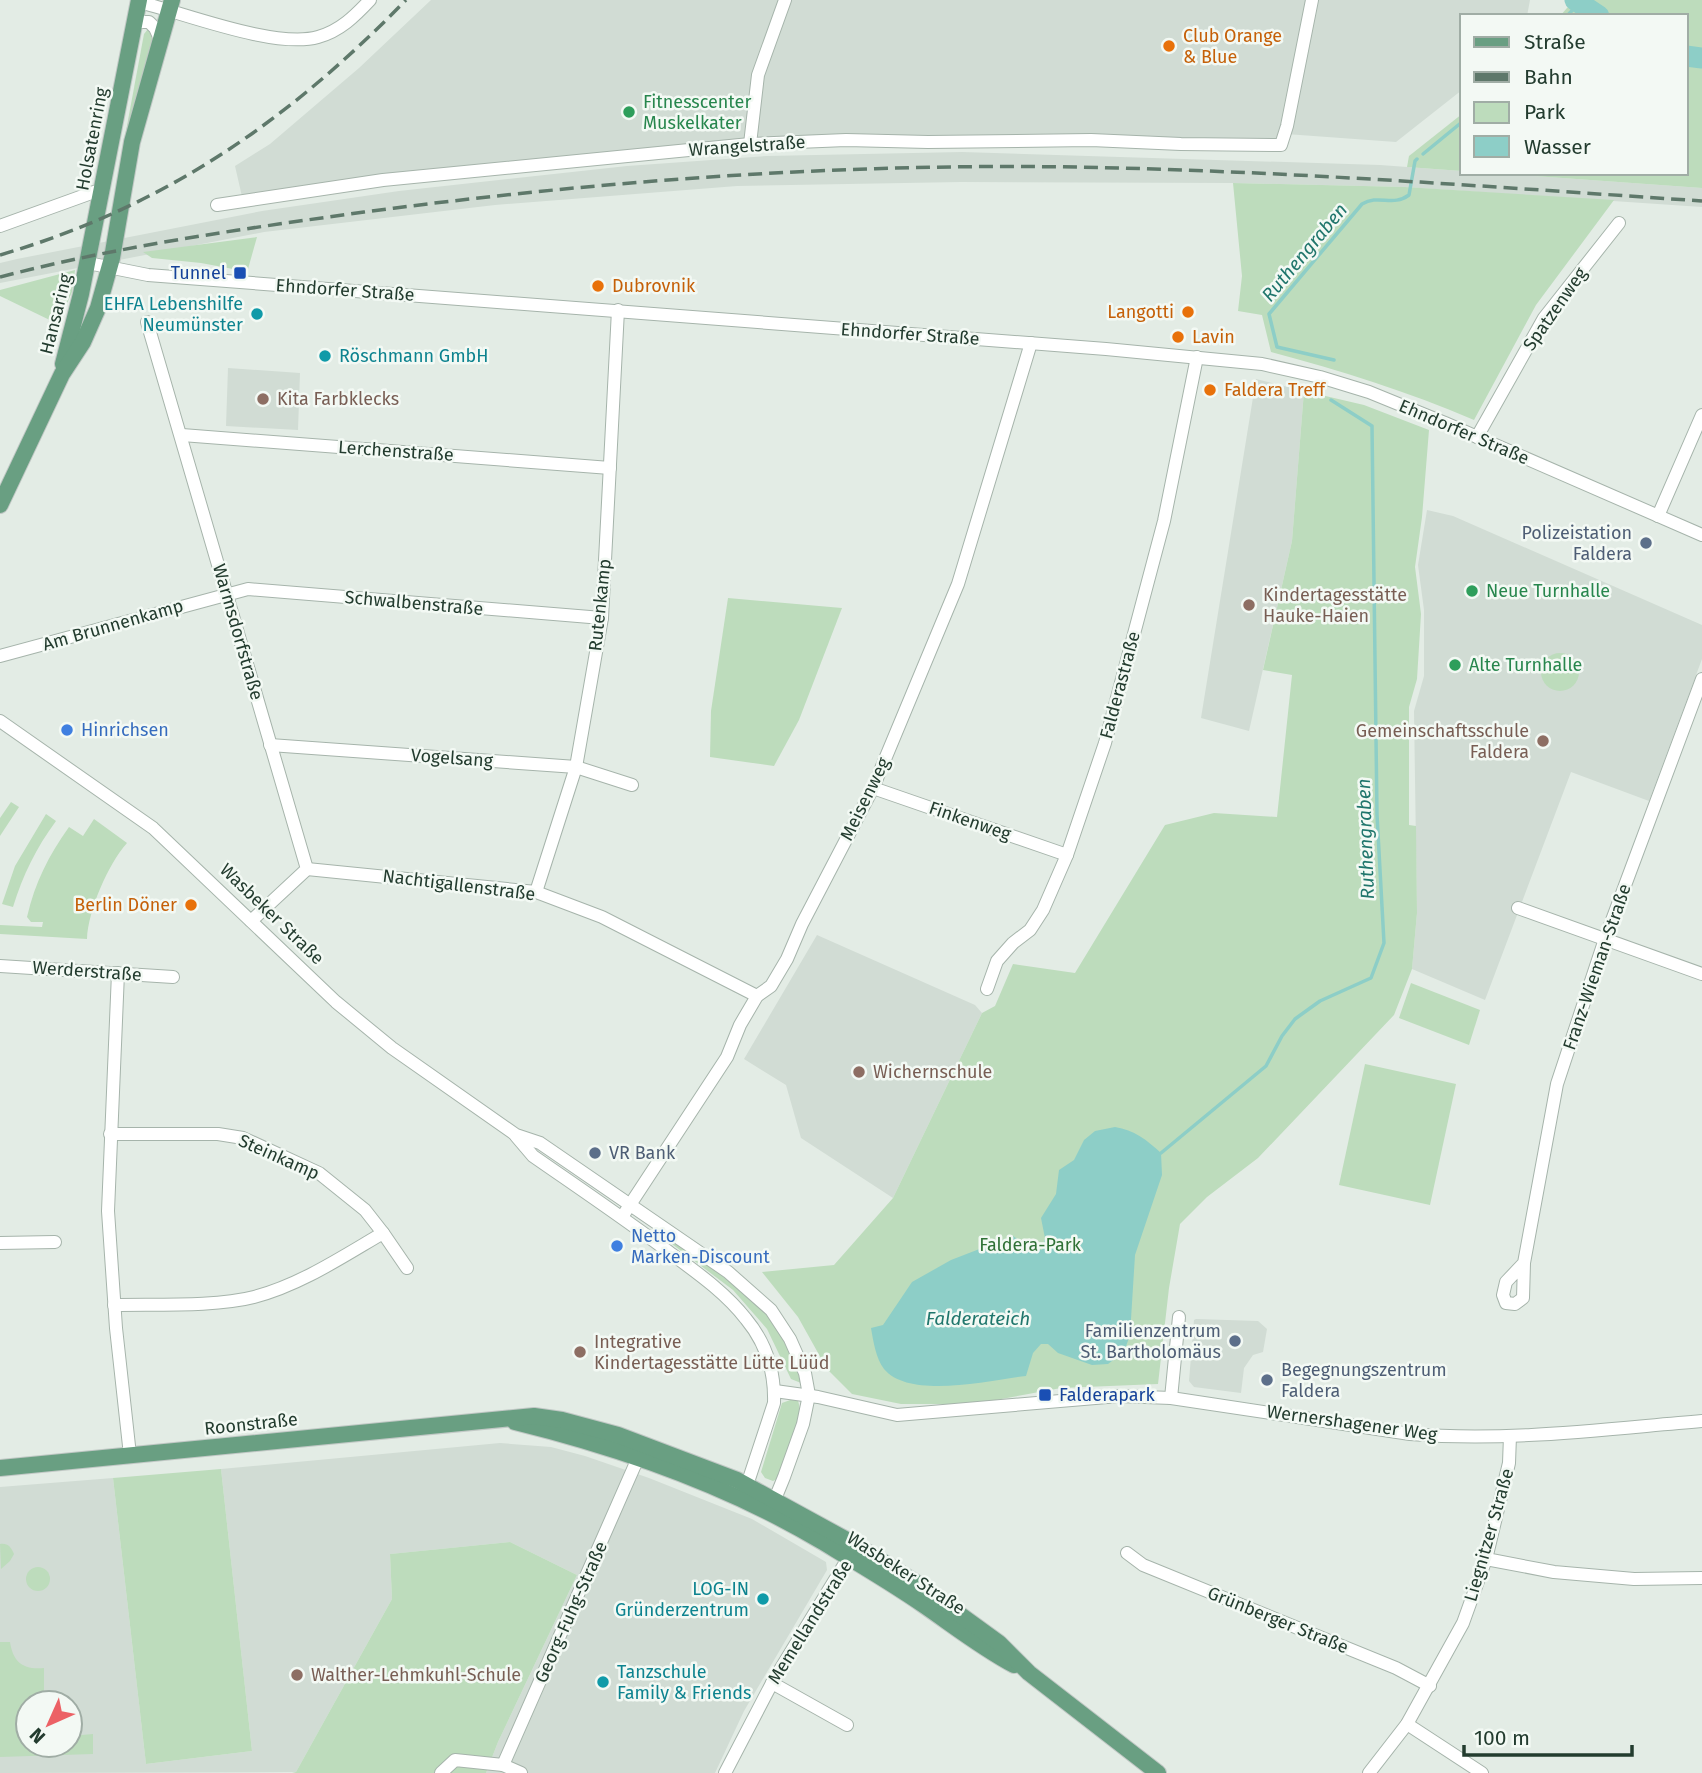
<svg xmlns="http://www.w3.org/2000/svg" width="1702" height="1773" font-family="'Fira Sans',sans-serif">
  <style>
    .built { fill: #d1dcd4; fill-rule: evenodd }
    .green { fill: #bddcbc }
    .water { fill: #8dcec7 }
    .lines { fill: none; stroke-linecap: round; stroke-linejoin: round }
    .stream { stroke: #8dcec7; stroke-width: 3.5 }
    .river { stroke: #8dcec7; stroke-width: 21 }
    .minor-casing { stroke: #a6b4ab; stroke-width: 14 }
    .major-casing { stroke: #c1c8c5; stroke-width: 18 }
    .minor { stroke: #fff; stroke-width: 12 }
    .major { stroke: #699f82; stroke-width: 16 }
    .rail { stroke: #5e786a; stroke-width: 3.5; stroke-dasharray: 14 7; stroke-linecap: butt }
    .food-dot { fill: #e8710a; stroke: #f3f9f4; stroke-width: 2.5 }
    .leisure-dot { fill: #2e9e5b; stroke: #f3f9f4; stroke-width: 2.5 }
    .transit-dot { fill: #1a4fb4; stroke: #f3f9f4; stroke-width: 2.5 }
    .culture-dot { fill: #0f9aa8; stroke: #f3f9f4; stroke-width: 2.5 }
    .education-dot { fill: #8d6e63; stroke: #f3f9f4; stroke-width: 2.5 }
    .service-dot { fill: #5c6f8a; stroke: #f3f9f4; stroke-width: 2.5 }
    .shop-dot { fill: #3f7fe0; stroke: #f3f9f4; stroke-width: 2.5 }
    .labels { text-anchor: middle; stroke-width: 5; stroke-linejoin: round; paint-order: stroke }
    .food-label { font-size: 18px; fill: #c56008; stroke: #f3f9f4; text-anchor: start }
    .leisure-label { font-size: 18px; fill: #27864d; stroke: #f3f9f4; text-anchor: start }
    .street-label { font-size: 18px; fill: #233c2f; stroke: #f3f9f4 }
    .transit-label { font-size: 18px; fill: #164399; stroke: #f3f9f4; text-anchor: end }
    .culture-label { font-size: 18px; fill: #0d838f; stroke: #f3f9f4; text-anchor: end }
    .education-label { font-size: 18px; fill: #785e54; stroke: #f3f9f4; text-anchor: start }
    .service-label { font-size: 18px; fill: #4e5e75; stroke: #f3f9f4; text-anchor: end }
    .shop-label { font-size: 18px; fill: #366cbe; stroke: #f3f9f4; text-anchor: start }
    .park-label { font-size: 18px; fill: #2f7136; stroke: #f3f9f4 }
    .water-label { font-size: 19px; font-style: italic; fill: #20766c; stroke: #f3f9f4 }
  </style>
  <rect width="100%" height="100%" fill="#e3ece5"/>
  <g class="built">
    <path d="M 431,0 L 1530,0 L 1527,16 L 1462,16 L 1462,90 L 1396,142 L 1286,134 L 1281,145 L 750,144 L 243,201 L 235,166 L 270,144 L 359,68 Z"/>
    <path d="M 962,152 L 1380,165 L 1462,171 L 1462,173 L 1492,173 L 1702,188 L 1702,207 L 1405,187 L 1233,183 L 961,182 L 737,186 L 495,205 L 264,232 L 0,283 L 0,263 L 17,259 L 262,211 L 399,191 L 627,166 L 767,156 Z"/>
    <path d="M 228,368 L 300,373 L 298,430 L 226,426 Z"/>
    <path d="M 1256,379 L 1304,391 L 1292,541 L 1249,731 L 1201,718 Z"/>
    <path d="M 1427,510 L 1453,516 L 1702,625 L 1702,659 L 1649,801 L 1571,772 L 1485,1000 L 1412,969 L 1417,913 L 1414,711 L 1424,676 L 1424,610 L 1418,565 Z"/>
    <path d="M 817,935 L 975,1005 L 982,1013 L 893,1198 L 801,1138 L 786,1085 L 744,1059 Z"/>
    <path d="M 1196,1319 L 1258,1321 L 1267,1329 L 1263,1352 L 1253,1355 L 1244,1368 L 1241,1393 L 1194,1387 L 1189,1381 L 1194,1320 Z"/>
    <path d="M 500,1443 L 551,1447 L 585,1456 L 649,1478 L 752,1519 L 826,1562 L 827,1570 L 744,1711 L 715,1773 L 486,1773 L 498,1742 L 577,1575 L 510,1542 L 390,1554 L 392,1599 L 296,1772 L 0,1773 L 0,1487 L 113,1478 L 146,1764 L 252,1751 L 221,1469 ZM 28,1703 L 70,1703 L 70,1745 L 28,1745 Z"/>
  </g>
  <g class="green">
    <path d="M 1574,0 L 1579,2 L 1581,0 L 1702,0 L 1702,188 L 1492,173 L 1686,173 L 1686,16 L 1560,16 Z"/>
    <path d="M 148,29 L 153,41 L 121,174 L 118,174 L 144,34 Z"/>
    <path d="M 1462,114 L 1462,171 L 1407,167 L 1409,156 Z"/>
    <path d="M 1233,183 L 1405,187 L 1614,200 L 1536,305 L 1474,420 C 1409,392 1339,370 1271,352 L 1262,315 L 1238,311 L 1242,276 Z"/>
    <path d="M 257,237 L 248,269 L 233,269 L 201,263 L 152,258 L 143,252 Z"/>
    <path d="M 75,270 L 72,292 L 58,324 L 0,296 L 0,290 Z"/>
    <path d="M 1304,391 L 1364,405 L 1429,430 L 1422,517 L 1415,567 L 1421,614 L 1417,679 L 1409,707 L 1409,825 L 1416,826 L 1417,913 L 1412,969 L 1394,1015 L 1258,1158 L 1207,1197 L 1180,1224 L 1169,1288 L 1158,1384 L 1061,1388 L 974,1404 L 901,1404 L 852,1394 L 827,1369 L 798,1317 L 762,1272 L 834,1265 L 893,1198 L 982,1013 L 995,1006 L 1013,964 L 1075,973 L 1165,825 L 1214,813 L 1277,817 L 1292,675 L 1263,670 L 1292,541 Z"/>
    <path d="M 728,598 L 842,608 L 799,720 L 774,766 L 710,757 L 711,711 Z"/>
    <circle cx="1560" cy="672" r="19"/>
    <path d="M 11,802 L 19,807 L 0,836 L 0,818 Z"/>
    <path d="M 46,814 L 56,821 C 36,848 23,875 13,907 L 2,904 L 15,866 Z"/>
    <path d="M 94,819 L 127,843 C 108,864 88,911 87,939 L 0,934 L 0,925 L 42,927 L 43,922 L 31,922 L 27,917 C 35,882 49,855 69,827 L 83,836 Z"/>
    <path d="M 1411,983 L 1480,1010 L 1469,1045 L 1399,1018 Z"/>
    <path d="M 1365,1064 L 1456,1084 L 1430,1205 L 1339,1185 Z"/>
    <path d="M 663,1232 C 722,1274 783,1307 801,1383 L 791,1379 L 767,1329 L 733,1290 L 660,1235 Z"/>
    <path d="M 793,1399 L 798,1401 C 805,1418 784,1461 777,1479 L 773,1481 L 765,1478 L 761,1472 L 782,1403 Z"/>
    <path d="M 221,1469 L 252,1751 L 146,1764 L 113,1478 Z"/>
    <path d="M 510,1542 L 577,1575 L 498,1742 L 486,1773 L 292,1773 L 296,1772 L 392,1599 L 390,1554 Z"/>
    <path d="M 0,1544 C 8,1543 11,1547 14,1554 L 10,1561 L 1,1569 Z"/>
    <circle cx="38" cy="1579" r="12"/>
    <path d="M 0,1642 L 10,1642 C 13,1662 23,1670 44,1668 L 44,1703 L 28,1703 L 28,1745 L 70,1745 L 70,1736 L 93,1734 L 93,1754 L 0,1757 Z"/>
  </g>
  <path class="water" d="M 1115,1127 C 1134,1130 1147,1140 1161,1153 L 1162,1175 L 1135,1255 L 1130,1335 L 1124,1352 L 1108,1364 L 1092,1365 L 1058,1353 L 1048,1344 L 1041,1344 L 1033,1353 L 1026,1376 C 990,1380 910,1400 884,1369 C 876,1359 873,1340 871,1328 L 883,1325 L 912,1282 L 951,1260 L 1013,1236 L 1029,1247 L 1042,1250 L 1045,1238 L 1041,1218 L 1056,1194 L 1059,1170 L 1074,1160 L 1084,1140 L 1095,1131 Z"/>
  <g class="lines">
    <g class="stream">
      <path d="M 1567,16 L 1579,3"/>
      <path d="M 1423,154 L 1462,122"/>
      <path d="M 1334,360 L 1277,347 L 1269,314 L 1362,204 C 1379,194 1393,207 1409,195 L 1415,161 L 1417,159"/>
      <path d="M 1161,1153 L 1266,1066 L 1282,1036 L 1295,1019 L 1320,1001 L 1371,978 L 1384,943 L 1377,815 L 1372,426 L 1331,400"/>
    </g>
    <g class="river">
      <path d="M 1575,0 L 1599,16"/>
      <path d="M 1686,56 L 1702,58"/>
    </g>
    <g class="minor-casing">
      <g id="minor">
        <path d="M 139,2 C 184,13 275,49 318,37 C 340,31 355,16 370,0"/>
        <path d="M 135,22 L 149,22 L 155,28 L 160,39"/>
        <path d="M 750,144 L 758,75 L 785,0"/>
        <path d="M 217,205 L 383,180 L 750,144 L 846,140 L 928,142 L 1091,140 L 1181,144 L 1281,145 L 1287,126 L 1312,0"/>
        <path d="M 0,226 L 94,192 L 102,191"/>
        <path d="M 88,263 L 148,275 L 1106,349 L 1262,364 L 1320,377 L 1369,392 L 1445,423 L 1702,535"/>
        <path d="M 147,322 L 307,869 L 251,921"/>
        <path d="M 182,435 L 610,468"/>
        <path d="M 1477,437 L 1544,318 L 1619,223"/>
        <path d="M 1658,516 L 1702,415"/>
        <path d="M 0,656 L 248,589 L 602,618"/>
        <path d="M 0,721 L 153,828 L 336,1002 L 392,1048 L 516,1135 L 540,1143 L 728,1272 L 771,1310 L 790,1339 L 805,1373 L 809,1395 L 803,1424 L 784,1477 L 775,1499 L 767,1504"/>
        <path d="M 270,745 L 576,767 L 632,785"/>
        <path d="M 873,788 L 1067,855"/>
        <path d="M 307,869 L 536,892 L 602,917 L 757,996"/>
        <path d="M 536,892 L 576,767 L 602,618 L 618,310"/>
        <path d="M 1518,908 L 1702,974"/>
        <path d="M 0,966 L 173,977"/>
        <path d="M 118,973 L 108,1211 L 116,1328 L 130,1455"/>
        <path d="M 987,989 L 997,961 L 1013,943 L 1030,930 L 1043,910 L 1067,855 L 1105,743 L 1164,521 L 1197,357"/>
        <path d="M 110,1134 L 218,1134 L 243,1138 L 319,1173 L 365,1210 L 383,1233 C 342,1257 300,1285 254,1297 C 216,1307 155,1304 114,1305"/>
        <path d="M 516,1136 L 533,1156 C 579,1188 625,1219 669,1252 C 696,1272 725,1292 746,1319 C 766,1343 775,1372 774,1403 L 747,1485 L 749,1495"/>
        <path d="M 622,1217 L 727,1057 L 740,1025 L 757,996 L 771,986 L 787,959 L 802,924 L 873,788 L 958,584 L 1031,343"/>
        <path d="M 383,1233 L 407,1268"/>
        <path d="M 0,1243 L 55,1242"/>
        <path d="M 1524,1263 L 1506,1282 L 1503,1295 L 1506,1303 L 1515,1304 L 1523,1298 L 1524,1263 L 1557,1084 L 1605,939 L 1702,679"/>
        <path d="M 775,1391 L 818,1397 L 897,1415 L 1119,1396 L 1171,1398 L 1410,1434 C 1508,1442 1605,1429 1702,1421"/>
        <path d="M 1171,1398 L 1179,1317"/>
        <path d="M 1127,1553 L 1143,1565 L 1396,1668 L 1430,1686"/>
        <path d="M 1486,1559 L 1554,1572 L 1634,1579 L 1702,1578"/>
        <path d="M 772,1683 L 847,1725"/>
        <path d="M 1407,1724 L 1482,1773"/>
        <path d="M 503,1765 L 638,1458"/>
        <path d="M 441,1773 L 455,1760 L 503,1765 L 521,1773"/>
        <path d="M 725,1773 L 772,1683 L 852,1552"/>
        <path d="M 1369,1773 L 1407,1724 L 1463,1623 L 1486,1559 L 1509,1463 L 1510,1436"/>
      </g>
    </g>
    <g class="major-casing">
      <g id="major">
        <path d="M 63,364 L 81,294 L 139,0"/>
        <path d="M 0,505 L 62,374 L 83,342 L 98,308 L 112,258 L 132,142 L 172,0"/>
        <path d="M 515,1422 C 621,1448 727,1485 821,1541 C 856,1562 892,1583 925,1606 C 954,1626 982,1648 1014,1665"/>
        <path d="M 0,1468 L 534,1416 L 562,1420 L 618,1435 L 737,1480 L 856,1545 L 915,1582 L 999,1643 L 1029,1673 L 1158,1773"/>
      </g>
    </g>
    <use href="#minor" class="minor"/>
    <use href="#major" class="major"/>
    <g class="rail">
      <path d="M 0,255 C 164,207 287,122 406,0"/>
      <path d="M 0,277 C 119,246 242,229 364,212 C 614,179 866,161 1118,168 C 1313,173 1508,188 1702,201"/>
    </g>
  </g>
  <g class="food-dot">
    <circle cx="1169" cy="46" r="7"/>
    <circle cx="598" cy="286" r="7"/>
    <circle cx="1188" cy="312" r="7"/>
    <circle cx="1178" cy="337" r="7"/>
    <circle cx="1210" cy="390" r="7"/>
    <circle cx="191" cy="905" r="7"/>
  </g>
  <g class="leisure-dot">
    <circle cx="629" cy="112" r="7"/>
    <circle cx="1472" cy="591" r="7"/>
    <circle cx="1455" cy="665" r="7"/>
  </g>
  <g class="transit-dot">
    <rect x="233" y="266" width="14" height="14" rx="3.5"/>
    <rect x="1038" y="1388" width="14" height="14" rx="3.5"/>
  </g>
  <g class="culture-dot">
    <circle cx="257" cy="314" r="7"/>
    <circle cx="325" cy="356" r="7"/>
    <circle cx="763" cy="1599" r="7"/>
    <circle cx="603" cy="1682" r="7"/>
  </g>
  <g class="education-dot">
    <circle cx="263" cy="399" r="7"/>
    <circle cx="1249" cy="605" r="7"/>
    <circle cx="1543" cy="741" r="7"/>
    <circle cx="859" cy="1072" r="7"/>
    <circle cx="580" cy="1352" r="7"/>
    <circle cx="297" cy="1675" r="7"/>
  </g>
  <g class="service-dot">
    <circle cx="1646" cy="543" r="7"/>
    <circle cx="595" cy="1153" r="7"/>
    <circle cx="1235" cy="1341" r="7"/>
    <circle cx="1267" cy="1380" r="7"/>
  </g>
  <g class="shop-dot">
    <circle cx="67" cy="730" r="7"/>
    <circle cx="617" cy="1246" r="7"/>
  </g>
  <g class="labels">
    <g class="food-label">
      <text x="1183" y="42">Club Orange<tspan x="1183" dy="21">&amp; Blue</tspan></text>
      <text x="612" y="292">Dubrovnik</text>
      <text x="1174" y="318" text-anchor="end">Langotti</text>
      <text x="1192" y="343">Lavin</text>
      <text x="1224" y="396">Faldera Treff</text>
      <text x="177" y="911" text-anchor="end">Berlin Döner</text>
    </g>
    <g class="leisure-label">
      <text x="643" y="108">Fitnesscenter<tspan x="643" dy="21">Muskelkater</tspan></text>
      <text x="1486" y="597">Neue Turnhalle</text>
      <text x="1469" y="671">Alte Turnhalle</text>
    </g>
    <g class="street-label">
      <text transform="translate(92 139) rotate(-79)" y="6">Holsatenring</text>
      <text transform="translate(747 146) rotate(-4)" y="6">Wrangelstraße</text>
      <text transform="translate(345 290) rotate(4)" y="6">Ehndorfer Straße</text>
      <text transform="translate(1555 309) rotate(-55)" y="6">Spatzenweg</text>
      <text transform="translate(56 314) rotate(-76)" y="6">Hansaring</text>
      <text transform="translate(910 334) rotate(4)" y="6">Ehndorfer Straße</text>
      <text transform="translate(1464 432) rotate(23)" y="6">Ehndorfer Straße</text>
      <text transform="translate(396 451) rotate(4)" y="6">Lerchenstraße</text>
      <text transform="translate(414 603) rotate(5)" y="6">Schwalbenstraße</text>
      <text transform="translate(600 605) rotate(-84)" y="6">Rutenkamp</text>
      <text transform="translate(113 625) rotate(-16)" y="6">Am Brunnenkamp</text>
      <text transform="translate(238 632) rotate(74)" y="6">Warmsdorfstraße</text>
      <text transform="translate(1120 685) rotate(-75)" y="6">Falderastraße</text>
      <text transform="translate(452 758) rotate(4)" y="6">Vogelsang</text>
      <text transform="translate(865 799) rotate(-64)" y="6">Meisenweg</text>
      <text transform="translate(970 821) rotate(19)" y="6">Finkenweg</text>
      <text transform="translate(459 885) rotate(7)" y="6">Nachtigallenstraße</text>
      <text transform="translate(272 914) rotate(44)" y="6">Wasbeker Straße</text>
      <text transform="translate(1597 967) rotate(-71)" y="6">Franz-Wieman-Straße</text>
      <text transform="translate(87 971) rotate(4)" y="6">Werderstraße</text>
      <text transform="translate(279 1157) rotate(24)" y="6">Steinkamp</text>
      <text transform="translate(1352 1423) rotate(8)" y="6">Wernershagener Weg</text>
      <text transform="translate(251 1424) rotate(-6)" y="6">Roonstraße</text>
      <text transform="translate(1489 1535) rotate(-74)" y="6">Liegnitzer Straße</text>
      <text transform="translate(906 1573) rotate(33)" y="6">Wasbeker Straße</text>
      <text transform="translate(571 1612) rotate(-66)" y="6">Georg-Fuhg-Straße</text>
      <text transform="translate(1278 1620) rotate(22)" y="6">Grünberger Straße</text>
      <text transform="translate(810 1622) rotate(-58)" y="6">Memellandstraße</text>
    </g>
    <g class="transit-label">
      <text x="226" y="279">Tunnel</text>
      <text x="1059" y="1401" text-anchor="start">Falderapark</text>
    </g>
    <g class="culture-label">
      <text x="243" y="310">EHFA Lebenshilfe<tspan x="243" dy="21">Neumünster</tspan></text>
      <text x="339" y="362" text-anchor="start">Röschmann GmbH</text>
      <text x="749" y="1595">LOG-IN<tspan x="749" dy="21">Gründerzentrum</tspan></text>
      <text x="617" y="1678" text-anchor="start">Tanzschule<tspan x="617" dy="21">Family &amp; Friends</tspan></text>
    </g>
    <g class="education-label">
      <text x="277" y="405">Kita Farbklecks</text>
      <text x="1263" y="601">Kindertagesstätte<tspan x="1263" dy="21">Hauke-Haien</tspan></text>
      <text x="1529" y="737" text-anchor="end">Gemeinschaftsschule<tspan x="1529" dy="21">Faldera</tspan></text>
      <text x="873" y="1078">Wichernschule</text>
      <text x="594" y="1348">Integrative<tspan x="594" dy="21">Kindertagesstätte Lütte Lüüd</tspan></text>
      <text x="311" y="1681">Walther-Lehmkuhl-Schule</text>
    </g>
    <g class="service-label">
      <text x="1632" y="539">Polizeistation<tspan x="1632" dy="21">Faldera</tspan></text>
      <text x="609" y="1159" text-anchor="start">VR Bank</text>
      <text x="1221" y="1337">Familienzentrum<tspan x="1221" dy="21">St. Bartholomäus</tspan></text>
      <text x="1281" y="1376" text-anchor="start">Begegnungszentrum<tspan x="1281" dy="21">Faldera</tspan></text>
    </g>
    <g class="shop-label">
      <text x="81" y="736">Hinrichsen</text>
      <text x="631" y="1242">Netto<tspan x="631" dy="21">Marken-Discount</tspan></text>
    </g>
    <g class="park-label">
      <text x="1030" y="1251">Faldera-Park</text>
    </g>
    <g class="water-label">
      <text transform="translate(1304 252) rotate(-50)" y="7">Ruthengraben</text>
      <text transform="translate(1365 839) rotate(-92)" y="7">Ruthengraben</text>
      <text x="978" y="1325">Falderateich</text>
    </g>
  </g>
  <rect x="1460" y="14" width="228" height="161" fill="#f3f9f4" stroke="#a0ada5" stroke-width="2"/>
  <rect x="1474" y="37" width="35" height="10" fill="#699f82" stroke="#a0ada5" stroke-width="2"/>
  <text x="1524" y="49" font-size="21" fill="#233c2f">Straße</text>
  <rect x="1474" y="72" width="35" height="10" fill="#5e786a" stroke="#a0ada5" stroke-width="2"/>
  <text x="1524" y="84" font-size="21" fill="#233c2f">Bahn</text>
  <rect x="1474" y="102" width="35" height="21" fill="#bddcbc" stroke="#a0ada5" stroke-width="2"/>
  <text x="1524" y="119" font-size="21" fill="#233c2f">Park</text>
  <rect x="1474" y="136" width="35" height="21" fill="#8dcec7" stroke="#a0ada5" stroke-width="2"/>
  <text x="1524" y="154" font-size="21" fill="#233c2f">Wasser</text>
  <g transform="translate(49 1724) rotate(225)"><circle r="33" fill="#f3f9f4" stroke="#a0ada5" stroke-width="2"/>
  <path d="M0-5L12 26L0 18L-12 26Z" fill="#ec6165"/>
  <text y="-10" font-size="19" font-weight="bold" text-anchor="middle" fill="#233c2f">N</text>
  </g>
  <path d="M1464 1745v10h168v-10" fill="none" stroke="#233c2f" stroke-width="3.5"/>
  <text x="1474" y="1745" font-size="21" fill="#233c2f" stroke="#f3f9f4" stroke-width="5" paint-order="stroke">100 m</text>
</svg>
